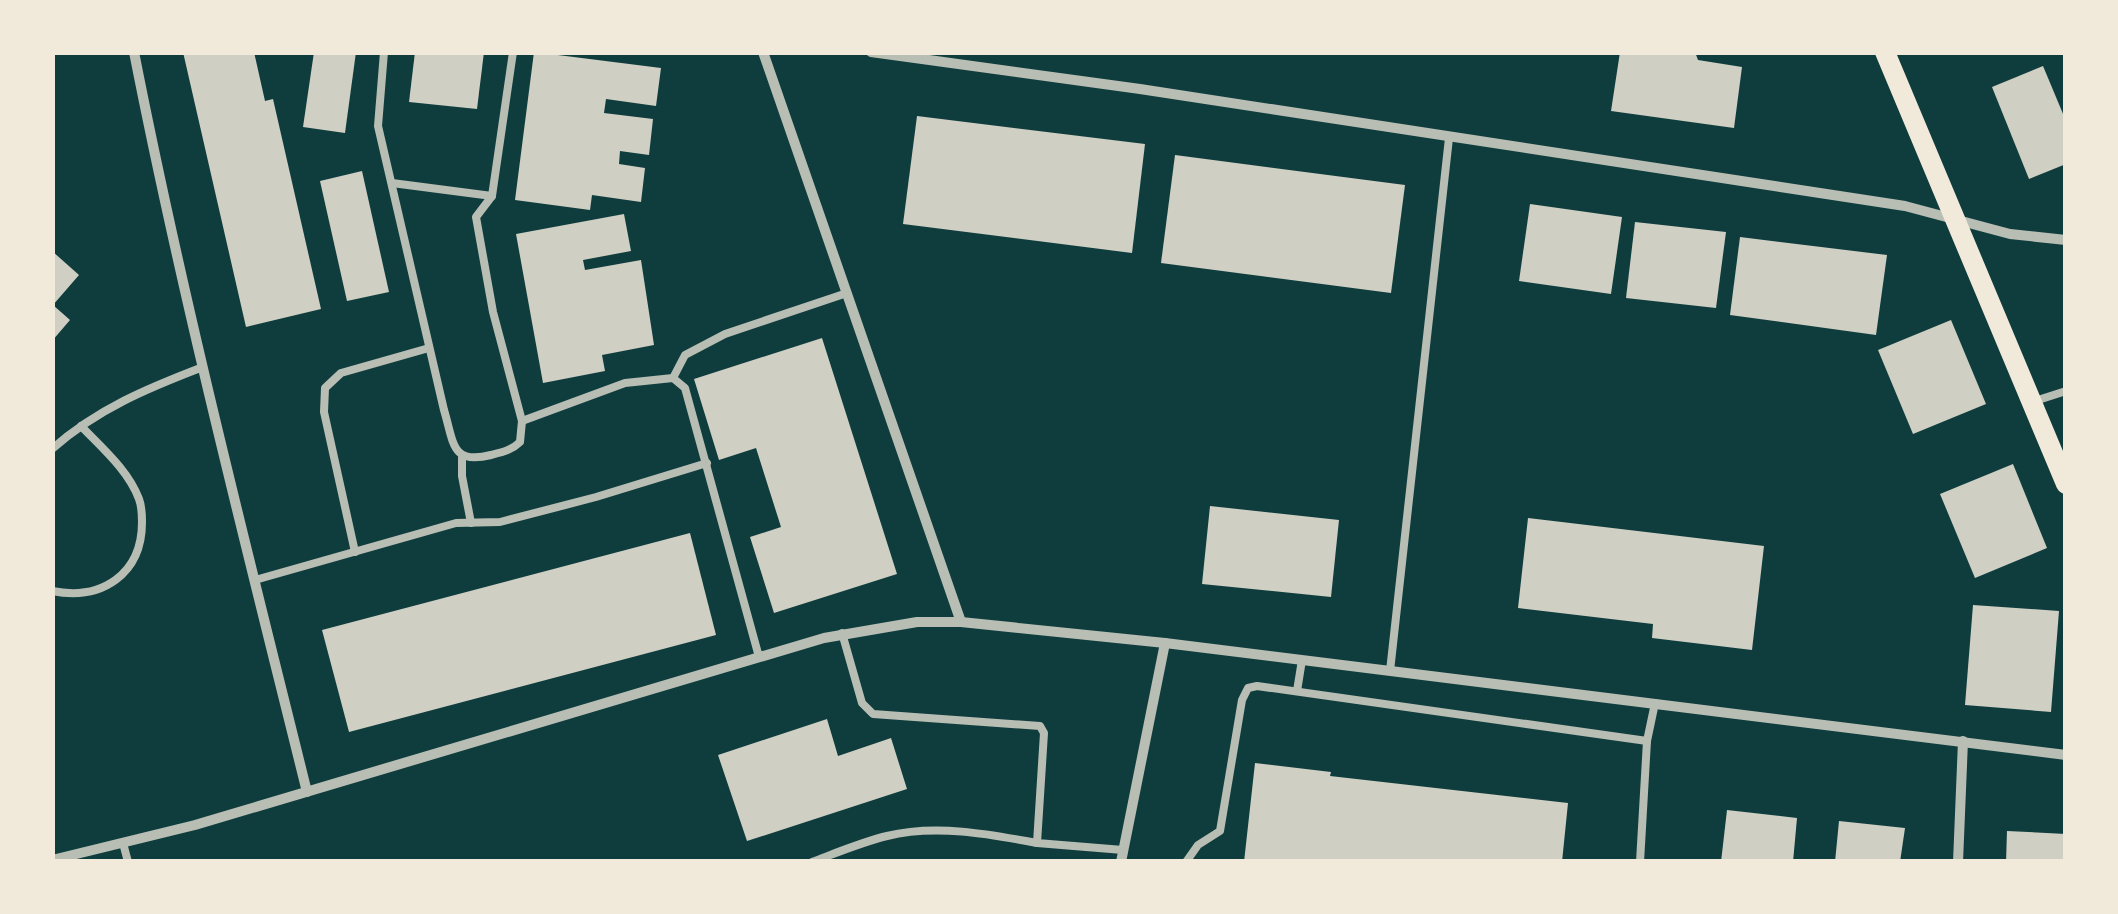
<svg xmlns="http://www.w3.org/2000/svg" width="2118" height="914" font-family="Overpass,sans-serif">
  <style>
    .building { fill: #cfcfc3 }
    .lines { fill: none; stroke-linecap: round; stroke-linejoin: round }
    .service { stroke: #b8beb3; stroke-width: 8 }
    .minor { stroke: #b8beb3; stroke-width: 10 }
    .secondary { stroke: #f1e9da; stroke-width: 20 }
  </style>
  <rect width="100%" height="100%" fill="#0f3d3e"/>
  <g class="building">
    <path d="M 183,52 L 254,52 L 265,101 L 273,99 L 321,309 L 246,327 Z"/>
    <path d="M 314,52 L 356,52 L 345,133 L 303,127 Z"/>
    <path d="M 415,52 L 484,52 L 477,109 L 409,102 Z"/>
    <path d="M 534,52 L 661,68 L 656,106 L 606,99 L 604,113 L 653,119 L 649,155 L 620,151 L 619,164 L 645,168 L 641,202 L 592,195 L 590,210 L 515,200 Z"/>
    <path d="M 1620,52 L 1695,52 L 1698,60 L 1742,67 L 1734,128 L 1611,111 Z"/>
    <path d="M 2043,66 L 2066,121 L 2066,164 L 2029,179 L 1992,87 Z"/>
    <path d="M 917,116 L 1145,144 L 1132,253 L 903,224 Z"/>
    <path d="M 1175,155 L 1405,185 L 1391,293 L 1161,263 Z"/>
    <path d="M 362,171 L 389,292 L 347,301 L 320,181 Z"/>
    <path d="M 1530,204 L 1622,217 L 1611,294 L 1519,281 Z"/>
    <path d="M 624,214 L 631,251 L 583,260 L 585,270 L 641,260 L 654,345 L 602,355 L 605,371 L 543,383 L 516,234 Z"/>
    <path d="M 1635,222 L 1726,232 L 1716,308 L 1626,298 Z"/>
    <path d="M 1740,237 L 1887,255 L 1876,335 L 1730,315 Z"/>
    <path d="M 52,251 L 79,275 L 53,305 L 70,320 L 52,341 Z"/>
    <path d="M 1951,320 L 1986,404 L 1913,434 L 1878,350 Z"/>
    <path d="M 822,338 L 897,574 L 774,613 L 750,537 L 781,527 L 756,448 L 719,460 L 694,379 Z"/>
    <path d="M 2013,464 L 2047,548 L 1975,578 L 1940,494 Z"/>
    <path d="M 1210,506 L 1339,520 L 1331,597 L 1202,584 Z"/>
    <path d="M 1528,518 L 1764,546 L 1752,650 L 1652,638 L 1653,624 L 1518,608 Z"/>
    <path d="M 690,533 L 716,635 L 349,732 L 322,630 Z"/>
    <path d="M 1973,605 L 2059,611 L 2051,712 L 1965,705 Z"/>
    <path d="M 827,719 L 838,756 L 891,738 L 907,789 L 747,841 L 718,755 Z"/>
    <path d="M 1255,763 L 1331,772 L 1330,776 L 1568,803 L 1562,862 L 1244,862 Z"/>
    <path d="M 1727,810 L 1797,818 L 1793,862 L 1721,862 Z"/>
    <path d="M 1839,821 L 1905,828 L 1900,862 L 1835,862 Z"/>
    <path d="M 2007,831 L 2066,834 L 2066,862 L 2006,862 Z"/>
  </g>
  <g class="lines">
    <g class="service">
      <path d="M 384,52 L 378,126 L 444,410 C 454,443 451,465 491,455 C 503,452 512,450 520,442 L 522,421 L 493,312 L 476,217 L 492,196 L 513,52"/>
      <path d="M 392,183 L 492,196"/>
      <path d="M 673,378 L 685,355 L 725,334 L 847,293"/>
      <path d="M 2032,402 L 2066,391"/>
      <path d="M 522,421 L 625,383 L 673,378 L 685,388 L 759,657"/>
      <path d="M 52,449 C 97,409 148,388 203,367"/>
      <path d="M 462,458 L 462,476 L 471,523"/>
      <path d="M 355,552 L 324,412 L 325,388 L 341,373 L 429,348"/>
      <path d="M 255,580 L 456,523 L 500,522 L 596,497 L 707,463"/>
      <path d="M 52,591 C 102,601 142,574 142,522 C 142,514 142,507 139,499 C 128,470 102,448 81,426"/>
      <path d="M 842,633 L 862,703 L 873,714 L 1040,726 L 1044,733 L 1037,843 L 1123,850"/>
      <path d="M 1390,671 L 1449,138"/>
      <path d="M 1297,691 L 1302,660"/>
      <path d="M 123,843 L 128,862"/>
      <path d="M 812,862 C 836,853 862,842 887,836 C 935,824 989,834 1037,843"/>
      <path d="M 1186,862 L 1198,845 L 1220,831 L 1242,700 L 1248,688 L 1257,686 L 1647,741"/>
      <path d="M 1640,862 L 1647,741 L 1655,703"/>
    </g>
    <g class="minor">
      <path d="M 134,52 C 183,301 246,546 307,792"/>
      <path d="M 763,52 L 961,622"/>
      <path d="M 871,52 L 1140,89 L 1905,206 L 2010,234 L 2066,240"/>
      <path d="M 52,860 L 195,825 L 824,638 L 917,622 L 961,622 L 1165,643 L 2066,755"/>
      <path d="M 1121,862 L 1165,643"/>
      <path d="M 1958,862 L 1963,741"/>
    </g>
    <path class="secondary" d="M 1885,52 L 2066,484"/>
  </g>
  <rect width="2118" height="914" fill="none" stroke="#f1e9da" stroke-width="110"/>
</svg>
